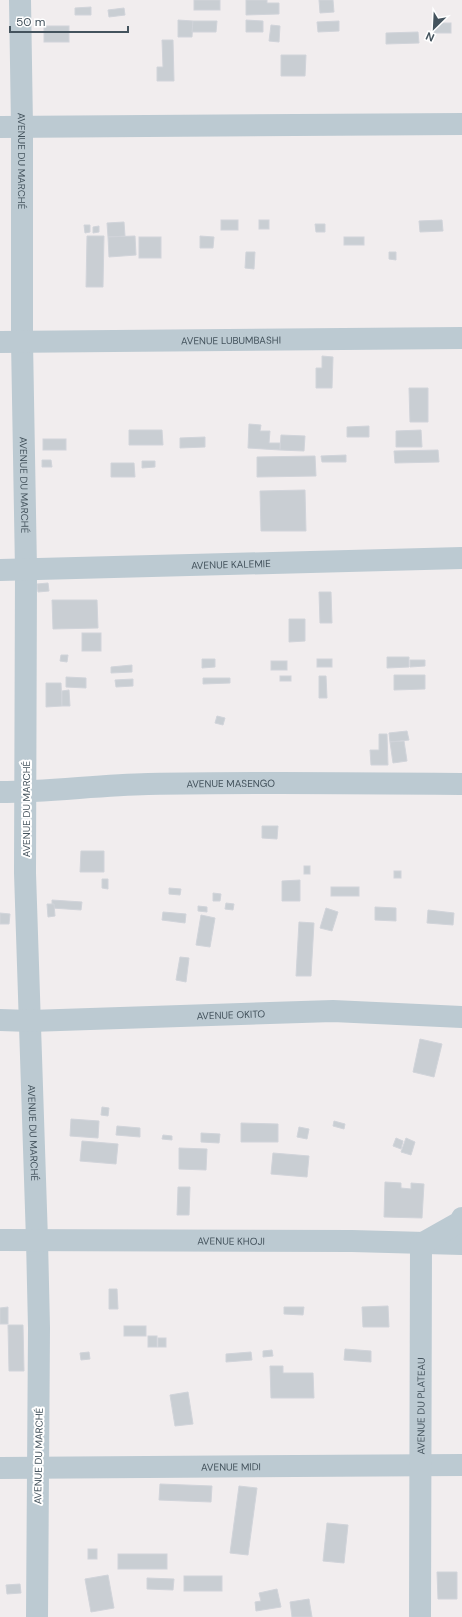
<svg xmlns="http://www.w3.org/2000/svg" width="462" height="1617" font-family="'DM Sans',sans-serif">
  <style>
    .building { fill: #c9ced3; stroke: #d1d4da }
    .lines { fill: none; stroke-linecap: round; stroke-linejoin: round }
    .minor { stroke: #bccad2; stroke-width: 22 }
    .labels { text-anchor: middle; stroke-width: 4; stroke-linejoin: round; paint-order: stroke }
    .street-label { font-size: 10px; fill: #44535d; stroke: #fff }
  </style>
  <rect width="100%" height="100%" fill="#f1edee"/>
  <g class="building">
    <rect x="194" y="0" width="26" height="10"/>
    <path d="M 246,0 L 267,0 L 267,3 L 279,3 L 279,14 L 246,15 Z"/>
    <path d="M 319,0 L 333,0 L 334,12 L 320,13 Z"/>
    <path d="M 91,7 L 91,15 L 75,15 L 75,8 Z"/>
    <path d="M 124,8 L 125,15 L 109,17 L 108,10 Z"/>
    <path d="M 178,20 L 193,21 L 192,37 L 178,37 Z"/>
    <path d="M 246,20 L 263,21 L 263,32 L 246,32 Z"/>
    <path d="M 193,21 L 217,21 L 216,32 L 192,32 Z"/>
    <path d="M 339,21 L 339,31 L 318,32 L 317,22 Z"/>
    <rect x="434" y="23" width="17" height="10"/>
    <path d="M 271,25 L 280,26 L 279,42 L 269,41 Z"/>
    <rect x="44" y="26" width="25" height="16"/>
    <path d="M 418,32 L 419,43 L 386,44 L 386,33 Z"/>
    <path d="M 162,40 L 173,40 L 174,81 L 157,81 L 157,67 L 163,67 Z"/>
    <path d="M 281,55 L 306,55 L 305,76 L 281,76 Z"/>
    <rect x="221" y="220" width="17" height="10"/>
    <rect x="259" y="220" width="10" height="9"/>
    <path d="M 442,220 L 443,231 L 420,232 L 419,221 Z"/>
    <path d="M 124,222 L 125,236 L 108,237 L 107,223 Z"/>
    <path d="M 315,224 L 325,224 L 325,232 L 316,232 Z"/>
    <path d="M 84,225 L 90,225 L 90,232 L 85,233 Z"/>
    <path d="M 99,226 L 99,232 L 93,233 L 93,227 Z"/>
    <path d="M 87,236 L 104,236 L 103,287 L 86,287 Z"/>
    <path d="M 135,236 L 136,255 L 109,257 L 108,237 Z"/>
    <path d="M 200,236 L 214,237 L 213,248 L 200,248 Z"/>
    <rect x="139" y="237" width="22" height="21"/>
    <rect x="344" y="237" width="20" height="8"/>
    <path d="M 246,252 L 255,252 L 254,269 L 245,268 Z"/>
    <path d="M 389,252 L 396,252 L 396,260 L 389,259 Z"/>
    <path d="M 322,356 L 333,357 L 332,388 L 316,388 L 316,368 L 322,368 Z"/>
    <path d="M 409,388 L 428,388 L 428,422 L 410,422 Z"/>
    <path d="M 249,424 L 261,425 L 260,431 L 270,431 L 269,443 L 280,443 L 280,450 L 248,448 Z"/>
    <path d="M 369,426 L 369,437 L 347,437 L 347,427 Z"/>
    <path d="M 129,430 L 162,430 L 163,445 L 129,445 Z"/>
    <path d="M 421,430 L 422,447 L 396,447 L 396,431 Z"/>
    <path d="M 281,435 L 305,436 L 304,451 L 280,450 Z"/>
    <path d="M 205,437 L 205,447 L 180,448 L 180,438 Z"/>
    <rect x="43" y="439" width="23" height="11"/>
    <path d="M 438,450 L 439,462 L 395,463 L 394,451 Z"/>
    <path d="M 346,455 L 346,462 L 322,462 L 321,456 Z"/>
    <path d="M 315,456 L 316,476 L 257,477 L 257,457 Z"/>
    <path d="M 42,460 L 51,460 L 52,467 L 42,467 Z"/>
    <path d="M 142,461 L 155,461 L 155,467 L 142,468 Z"/>
    <path d="M 111,463 L 134,463 L 135,477 L 111,477 Z"/>
    <path d="M 305,490 L 306,531 L 261,531 L 260,491 Z"/>
    <path d="M 48,583 L 49,591 L 38,592 L 37,584 Z"/>
    <path d="M 319,592 L 331,592 L 332,623 L 320,623 Z"/>
    <path d="M 52,600 L 97,600 L 98,628 L 53,629 Z"/>
    <path d="M 289,619 L 305,619 L 305,641 L 289,642 Z"/>
    <rect x="82" y="633" width="19" height="18"/>
    <path d="M 61,655 L 68,655 L 67,662 L 60,661 Z"/>
    <path d="M 387,657 L 409,657 L 409,667 L 387,668 Z"/>
    <path d="M 202,659 L 215,659 L 215,667 L 202,668 Z"/>
    <rect x="317" y="659" width="15" height="8"/>
    <path d="M 410,660 L 425,660 L 425,666 L 410,667 Z"/>
    <rect x="271" y="661" width="16" height="9"/>
    <path d="M 132,665 L 132,672 L 111,673 L 111,667 Z"/>
    <path d="M 394,675 L 425,675 L 425,689 L 394,690 Z"/>
    <rect x="280" y="676" width="11" height="5"/>
    <path d="M 319,676 L 326,676 L 327,698 L 319,698 Z"/>
    <path d="M 66,677 L 86,678 L 86,688 L 66,687 Z"/>
    <path d="M 203,678 L 230,678 L 230,683 L 203,684 Z"/>
    <path d="M 133,679 L 133,686 L 116,687 L 115,680 Z"/>
    <path d="M 46,683 L 61,683 L 62,706 L 46,707 Z"/>
    <path d="M 69,690 L 70,706 L 62,706 L 62,691 Z"/>
    <path d="M 217,716 L 225,718 L 223,725 L 215,723 Z"/>
    <path d="M 407,731 L 409,740 L 390,742 L 389,733 Z"/>
    <path d="M 379,734 L 387,734 L 388,765 L 371,765 L 370,750 L 379,750 Z"/>
    <path d="M 404,741 L 407,761 L 393,763 L 390,742 Z"/>
    <path d="M 262,826 L 278,826 L 277,839 L 262,838 Z"/>
    <path d="M 81,851 L 104,851 L 104,872 L 80,872 Z"/>
    <rect x="304" y="866" width="6" height="8"/>
    <rect x="394" y="871" width="7" height="7"/>
    <path d="M 102,879 L 108,879 L 108,889 L 102,888 Z"/>
    <path d="M 300,880 L 300,901 L 282,901 L 282,881 Z"/>
    <rect x="331" y="887" width="28" height="9"/>
    <path d="M 169,888 L 181,889 L 180,895 L 169,894 Z"/>
    <path d="M 213,893 L 221,894 L 220,901 L 213,901 Z"/>
    <path d="M 52,900 L 82,902 L 81,910 L 52,908 Z"/>
    <path d="M 226,903 L 234,904 L 233,910 L 225,909 Z"/>
    <path d="M 47,904 L 54,904 L 55,916 L 48,917 Z"/>
    <path d="M 198,906 L 207,907 L 207,912 L 198,911 Z"/>
    <path d="M 375,907 L 396,908 L 396,921 L 375,920 Z"/>
    <path d="M 326,908 L 338,912 L 332,931 L 320,928 Z"/>
    <path d="M 428,910 L 454,913 L 453,925 L 427,923 Z"/>
    <path d="M 163,912 L 186,914 L 185,923 L 162,920 Z"/>
    <path d="M 0,913 L 10,914 L 9,924 L 0,924 Z"/>
    <path d="M 201,915 L 215,918 L 210,947 L 196,945 Z"/>
    <path d="M 299,922 L 314,923 L 311,976 L 296,976 Z"/>
    <path d="M 180,957 L 189,958 L 186,982 L 176,980 Z"/>
    <path d="M 420,1039 L 442,1044 L 434,1077 L 413,1072 Z"/>
    <path d="M 102,1107 L 109,1108 L 108,1116 L 101,1115 Z"/>
    <path d="M 71,1119 L 99,1121 L 98,1138 L 70,1136 Z"/>
    <path d="M 334,1121 L 345,1124 L 344,1129 L 333,1126 Z"/>
    <path d="M 241,1123 L 278,1124 L 278,1142 L 241,1142 Z"/>
    <path d="M 117,1126 L 140,1128 L 140,1137 L 116,1135 Z"/>
    <path d="M 299,1127 L 309,1129 L 307,1139 L 297,1137 Z"/>
    <path d="M 201,1133 L 220,1134 L 219,1143 L 201,1142 Z"/>
    <path d="M 163,1135 L 172,1136 L 172,1140 L 162,1139 Z"/>
    <path d="M 396,1138 L 403,1141 L 401,1149 L 393,1146 Z"/>
    <path d="M 406,1138 L 415,1142 L 411,1155 L 401,1152 Z"/>
    <path d="M 82,1141 L 118,1144 L 116,1164 L 80,1161 Z"/>
    <path d="M 179,1148 L 207,1149 L 206,1170 L 179,1169 Z"/>
    <path d="M 273,1153 L 309,1156 L 307,1177 L 271,1174 Z"/>
    <path d="M 385,1182 L 401,1183 L 401,1188 L 411,1189 L 411,1183 L 424,1184 L 422,1218 L 384,1217 Z"/>
    <path d="M 178,1187 L 190,1187 L 189,1215 L 177,1215 Z"/>
    <path d="M 109,1289 L 117,1289 L 118,1309 L 109,1309 Z"/>
    <path d="M 388,1306 L 389,1327 L 363,1327 L 362,1307 Z"/>
    <path d="M 8,1307 L 8,1324 L 0,1324 L 0,1308 Z"/>
    <path d="M 284,1307 L 304,1307 L 303,1315 L 284,1314 Z"/>
    <path d="M 8,1325 L 23,1325 L 24,1371 L 9,1371 Z"/>
    <rect x="124" y="1326" width="22" height="10"/>
    <rect x="148" y="1336" width="9" height="11"/>
    <rect x="158" y="1338" width="8" height="9"/>
    <path d="M 345,1349 L 371,1351 L 371,1362 L 344,1360 Z"/>
    <path d="M 272,1350 L 273,1356 L 263,1357 L 263,1351 Z"/>
    <path d="M 89,1352 L 90,1359 L 81,1360 L 80,1353 Z"/>
    <path d="M 251,1352 L 252,1360 L 226,1362 L 226,1354 Z"/>
    <path d="M 270,1366 L 283,1366 L 283,1373 L 313,1373 L 314,1398 L 271,1398 Z"/>
    <path d="M 188,1392 L 193,1424 L 175,1426 L 170,1395 Z"/>
    <path d="M 160,1484 L 212,1486 L 211,1502 L 159,1500 Z"/>
    <path d="M 239,1486 L 257,1488 L 248,1555 L 230,1553 Z"/>
    <path d="M 327,1523 L 348,1525 L 344,1563 L 323,1561 Z"/>
    <rect x="88" y="1549" width="9" height="10"/>
    <rect x="118" y="1554" width="49" height="15"/>
    <path d="M 437,1572 L 457,1572 L 457,1599 L 438,1599 Z"/>
    <path d="M 108,1575 L 114,1608 L 91,1612 L 85,1579 Z"/>
    <rect x="184" y="1576" width="38" height="15"/>
    <path d="M 147,1578 L 174,1579 L 173,1590 L 147,1589 Z"/>
    <path d="M 20,1584 L 21,1593 L 7,1594 L 6,1585 Z"/>
    <path d="M 277,1589 L 281,1607 L 256,1611 L 255,1602 L 261,1601 L 259,1593 Z"/>
    <path d="M 309,1599 L 312,1617 L 292,1617 L 290,1602 Z"/>
  </g>
  <g class="lines">
    <g class="minor">
      <path id="s1" d="M 20,0 L 22,126 L 22,341 L 26,570 L 25,873 L 37,1240 L 39,1328 L 37,1617"/>
      <path d="M 0,127 L 462,124"/>
      <path id="s2" d="M 0,342 L 462,338"/>
      <path id="s3" d="M 0,570 L 462,558"/>
      <path id="s4" d="M 0,792 C 49,792 98,785 148,784 C 253,782 357,783 462,784"/>
      <path id="s5" d="M 0,1020 L 30,1021 L 333,1011 L 462,1017"/>
      <path id="s6" d="M 0,1240 L 352,1241 L 462,1244"/>
      <path id="s7" d="M 0,1468 L 462,1465"/>
      <path id="s8" d="M 420,1617 L 421,1244 L 460,1222 L 462,1218"/>
    </g>
  </g>
  <g class="labels">
    <g class="street-label">
      <text dy="4" stroke="none"><textPath href="#s1" startOffset="161">AVENUE DU MARCHÉ</textPath></text>
      <text dy="4" stroke="none"><textPath href="#s2" startOffset="231">AVENUE LUBUMBASHI</textPath></text>
      <text dy="4" stroke="none"><textPath href="#s1" startOffset="485">AVENUE DU MARCHÉ</textPath></text>
      <text dy="4" stroke="none"><textPath href="#s3" startOffset="231">AVENUE KALEMIE</textPath></text>
      <text dy="4" stroke="none"><textPath href="#s4" startOffset="231">AVENUE MASENGO</textPath></text>
      <text transform="translate(26 809) rotate(-90)" y="4">AVENUE DU MARCHÉ</text>
      <text dy="4" stroke="none"><textPath href="#s5" startOffset="231">AVENUE OKITO</textPath></text>
      <text dy="4" stroke="none"><textPath href="#s1" startOffset="1133">AVENUE DU MARCHÉ</textPath></text>
      <text dy="4" stroke="none"><textPath href="#s6" startOffset="231">AVENUE KHOJI</textPath></text>
      <text dy="4" stroke="none"><textPath href="#s8" startOffset="211">AVENUE DU PLATEAU</textPath></text>
      <text transform="translate(38 1456) rotate(-89)" y="4">AVENUE DU MARCHÉ</text>
      <text dy="4" stroke="none"><textPath href="#s7" startOffset="231">AVENUE MIDI</textPath></text>
    </g>
  </g>
  <g transform="translate(434 28) rotate(204)" stroke="#ffffff" stroke-width="3" paint-order="stroke">
  <path d="M0-3L7 15L0 10L-7 15Z" fill="#44535d"/>
  <text y="-6" font-size="11" font-weight="bold" text-anchor="middle" fill="#44535d">N</text>
  </g>
  <path d="M10 26v6h118v-6" fill="none" stroke="#44535d" stroke-width="2"/>
  <text x="16" y="26" font-size="12" fill="#44535d" stroke="#ffffff" stroke-width="3" paint-order="stroke">50 m</text>
</svg>
